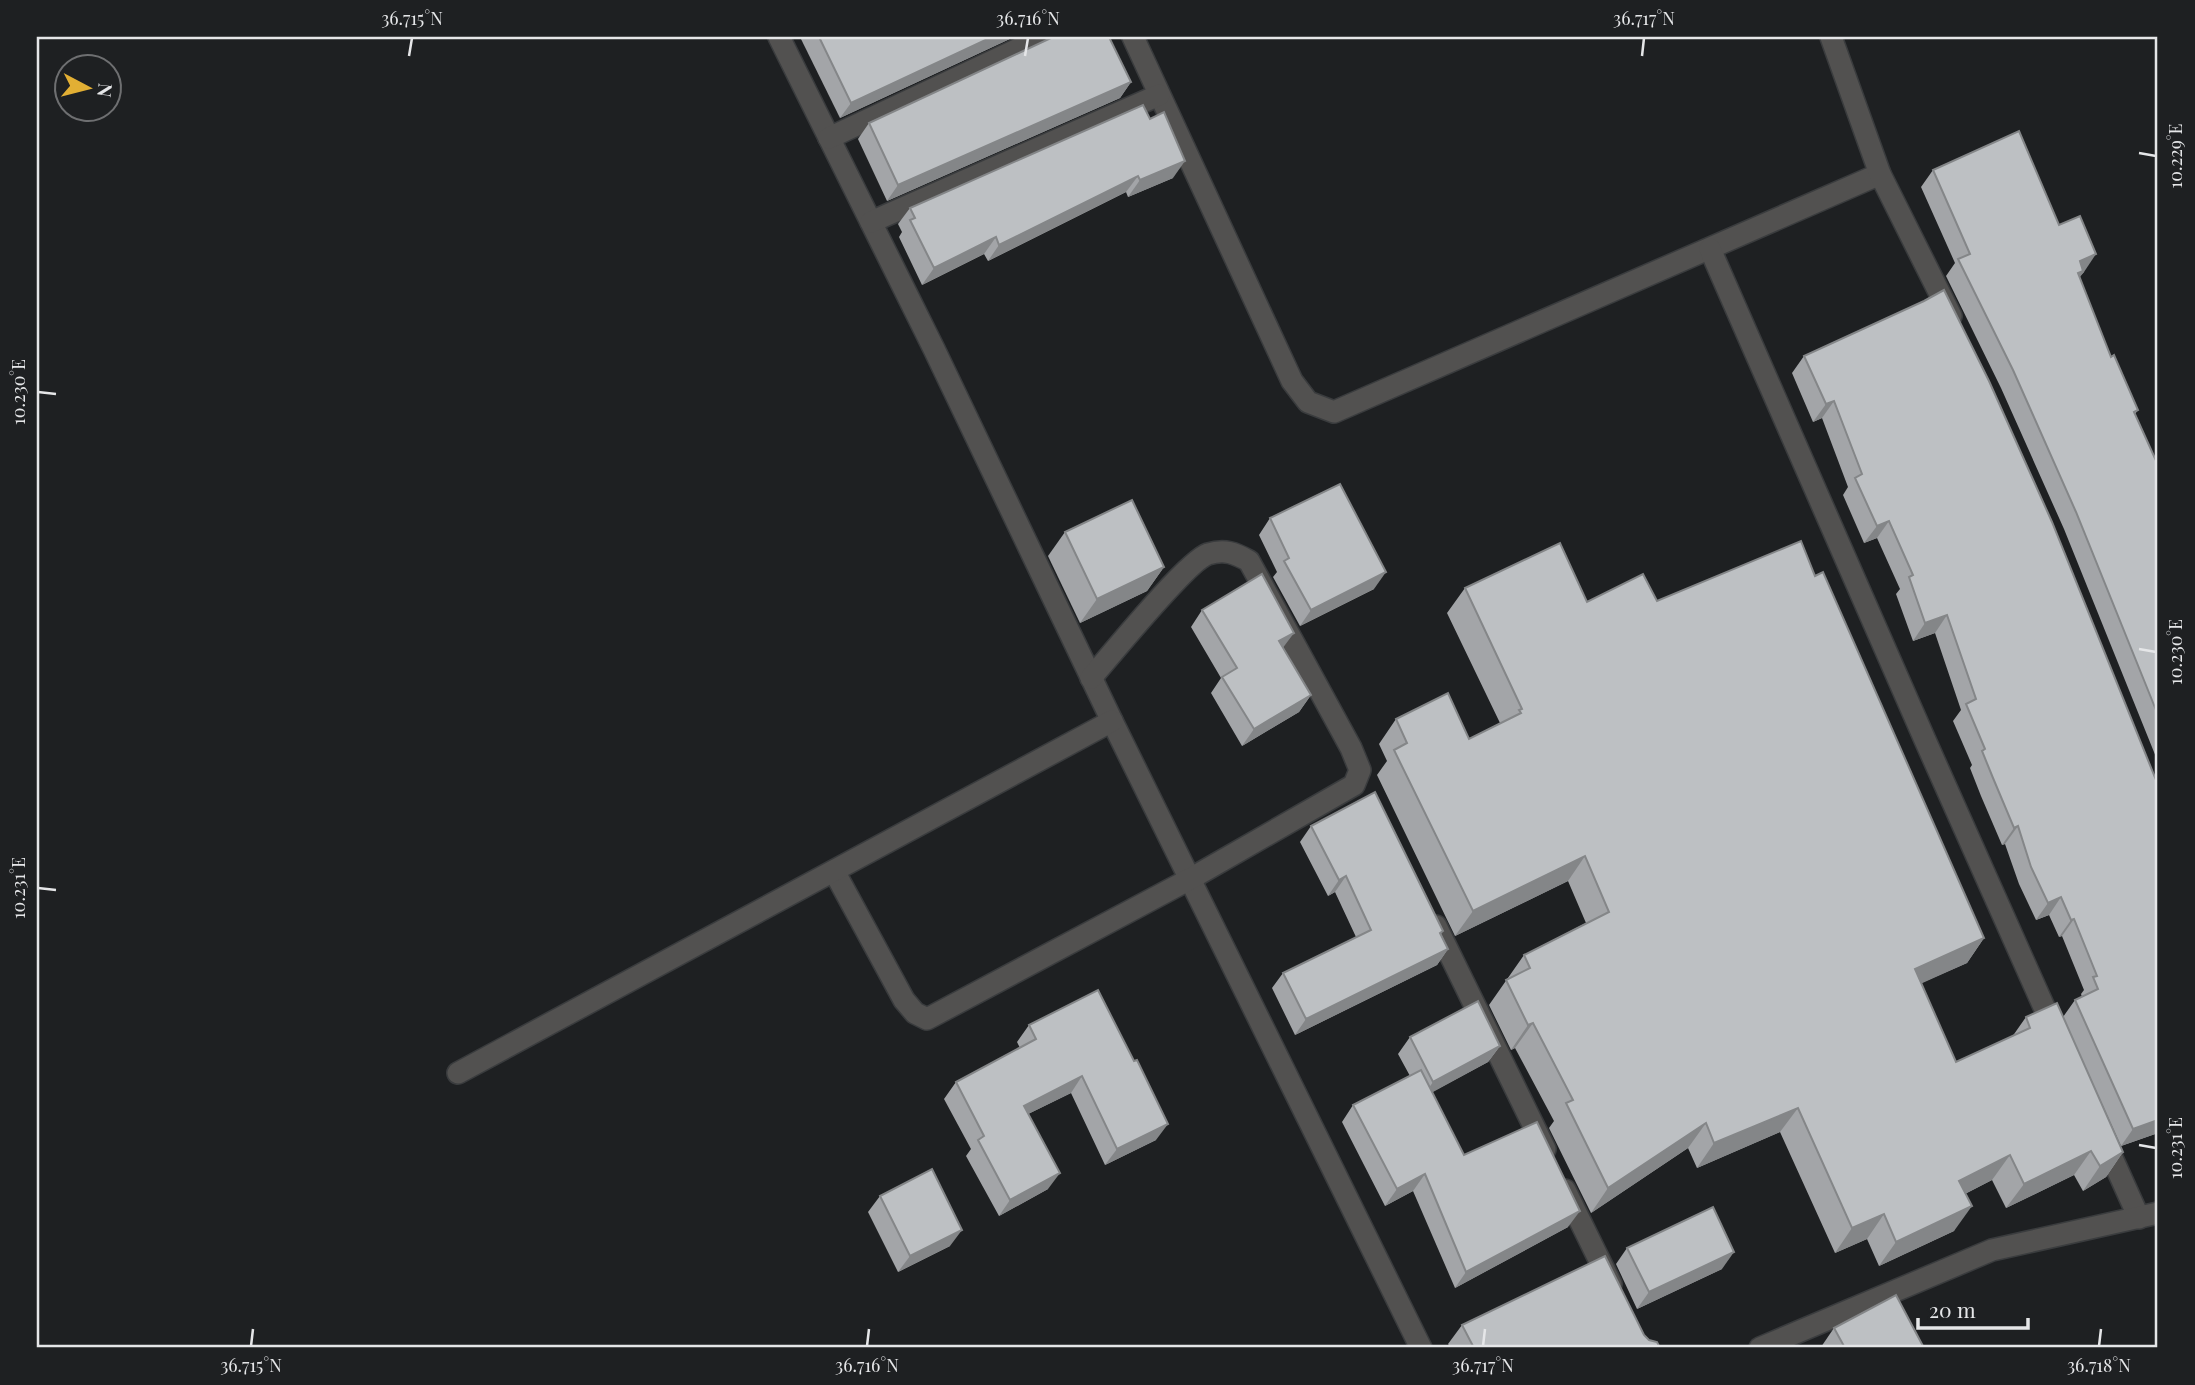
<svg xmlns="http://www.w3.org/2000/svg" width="2195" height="1385" font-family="'Playfair Display',serif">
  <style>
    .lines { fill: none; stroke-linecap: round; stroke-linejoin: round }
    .minor-casing { stroke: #3a3c3e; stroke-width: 24 }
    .minor { stroke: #525150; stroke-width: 21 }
    .wall { fill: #a3a5a8 }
    .shaded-wall { fill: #848688 }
    .building { fill: #bdc0c3; stroke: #848688; stroke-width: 2 }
    .ticks { fill: none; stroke: #e5e6e8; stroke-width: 2.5 }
    .neatline { fill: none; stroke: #e5e6e8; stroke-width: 2.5 }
    .ticks-label { font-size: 18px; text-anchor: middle; fill: #e5e6e8 }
  </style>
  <rect width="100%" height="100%" fill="#1e2022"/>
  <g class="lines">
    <g class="minor-casing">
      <g id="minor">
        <path d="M 779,37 L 934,349 L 1112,721 L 1421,1348"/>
        <path d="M 1133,37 L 1292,381 L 1308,402 L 1334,412 L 1880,174"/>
        <path d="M 1831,37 L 1880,174 L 1951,316"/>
        <path d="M 829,138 L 1044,37"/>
        <path d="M 871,222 L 1159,95"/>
        <path d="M 1710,249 L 1925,740 L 2056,1034"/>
        <path d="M 834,871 L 904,1000 L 915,1013 L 927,1019 L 1190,879 L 1354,785 L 1360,770 L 1351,748 L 1249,561 C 1235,553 1225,549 1208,554 C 1187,561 1111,655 1091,678"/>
        <path d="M 1436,926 L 1545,1149"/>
        <path d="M 458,1073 L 1112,721"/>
        <path d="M 2104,1140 L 2139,1218"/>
        <path d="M 1565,1190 L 1611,1284"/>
        <path d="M 1760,1348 L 1992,1250 L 2158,1213"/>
      </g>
    </g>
    <use href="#minor" class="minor"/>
  </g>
  <g class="wall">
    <path d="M 800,37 L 1014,37 L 840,118 Z"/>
    <path d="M 1131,82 L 1120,98 L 887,201 L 858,139 L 869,123 Z"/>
    <path d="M 1143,105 L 1173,178 L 1128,197 L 1126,192 L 988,261 L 984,254 L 922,285 L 899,237 L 902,232 L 898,224 L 910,208 Z"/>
    <path d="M 1933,170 L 2059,225 L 2084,272 L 2079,277 L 2111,357 L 2138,410 L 2135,414 L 2158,465 L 2158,762 L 2064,529 L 2001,388 L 1946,276 L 1955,263 L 1921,187 Z"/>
    <path d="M 1804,356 L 2158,785 L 2158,1133 L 2121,1146 L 2063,1017 L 2075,1000 L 2082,997 L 2081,994 L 2084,990 L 2062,936 L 2059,937 L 2049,915 L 2036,920 L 2019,884 L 2005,844 L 2002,845 L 1981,796 L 1970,768 L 1972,765 L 1953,721 L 1961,710 L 1935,633 L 1913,641 L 1896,594 L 1900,589 L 1877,538 L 1864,543 L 1843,495 L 1848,487 L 1822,418 L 1813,422 L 1792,373 Z"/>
    <path d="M 1270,518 L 1374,589 L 1300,626 L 1273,577 L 1277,572 L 1259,535 Z"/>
    <path d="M 1065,532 L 1164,567 L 1147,591 L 1080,623 L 1048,556 Z"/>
    <path d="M 1815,576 L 1984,938 L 1967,963 L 1921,983 L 1956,1062 L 2012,1037 L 2026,1017 L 2123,1152 L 2106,1177 L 2083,1191 L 2074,1175 L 2006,1208 L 1992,1180 L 1965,1194 L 1954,1231 L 1879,1266 L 1867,1239 L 1835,1253 L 1780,1132 L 1697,1168 L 1688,1148 L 1591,1213 L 1549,1128 L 1554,1121 L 1515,1048 L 1511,1050 L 1489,1005 L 1524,955 L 1586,923 L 1568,881 L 1455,936 L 1377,775 L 1387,761 L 1379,744 L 1396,719 L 1469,739 L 1500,723 L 1447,613 L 1465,588 L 1587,602 L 1657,601 Z"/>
    <path d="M 1202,610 L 1283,648 L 1311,695 L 1299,712 L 1242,746 L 1211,693 L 1221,678 L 1191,627 Z"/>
    <path d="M 1311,826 L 1443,931 L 1441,934 L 1448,949 L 1437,965 L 1295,1035 L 1272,988 L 1283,973 L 1356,937 L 1335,892 L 1328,896 L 1300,842 Z"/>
    <path d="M 1029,1025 L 1156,1140 L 1105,1165 L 1071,1093 L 1028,1114 L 1048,1189 L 999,1216 L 966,1156 L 971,1149 L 944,1099 L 956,1082 L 1020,1048 L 1017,1042 Z"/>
    <path d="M 1410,1037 L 1500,1046 L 1488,1062 L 1432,1092 L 1464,1155 L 1568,1227 L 1455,1288 L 1413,1191 L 1385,1206 L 1342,1122 L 1353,1105 L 1410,1076 L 1398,1054 Z"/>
    <path d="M 880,1196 L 950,1246 L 898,1272 L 868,1212 Z"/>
    <path d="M 1627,1248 L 1722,1269 L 1637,1309 L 1616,1264 Z"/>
    <path d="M 1462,1325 L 1644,1335 L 1649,1340 L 1660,1348 L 1451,1348 L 1448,1344 Z"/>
    <path d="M 1834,1328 L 1924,1348 L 1821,1348 L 1821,1347 Z"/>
  </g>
  <g class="shaded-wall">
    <path d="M 992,37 L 1014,37 L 840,118 L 851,103 Z"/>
    <path d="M 1131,82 L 1120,98 L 887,201 L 898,185 Z"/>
    <path d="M 1185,161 L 1173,178 L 1128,197 L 1140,180 Z"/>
    <path d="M 1138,176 L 1126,192 L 988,261 L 999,245 Z"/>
    <path d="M 996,237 L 984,254 L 922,285 L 934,268 Z"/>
    <path d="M 2096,254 L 2084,272 L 2071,288 L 2080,261 Z"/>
    <path d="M 1834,401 L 1822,418 L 1813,422 L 1826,404 Z"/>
    <path d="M 1889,521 L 1877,538 L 1864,543 L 1877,526 Z"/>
    <path d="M 1164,567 L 1147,591 L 1080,623 L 1097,599 Z"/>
    <path d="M 1386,572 L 1374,589 L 1300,626 L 1311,610 Z"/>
    <path d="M 1947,615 L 1935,633 L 1913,641 L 1925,623 Z"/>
    <path d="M 1294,633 L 1282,649 L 1279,641 Z"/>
    <path d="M 1311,695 L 1299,712 L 1242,746 L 1254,729 Z"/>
    <path d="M 2018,826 L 2005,844 L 2002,845 L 2014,828 Z"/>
    <path d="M 1585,856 L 1568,881 L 1455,936 L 1473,911 Z"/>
    <path d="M 1346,876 L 1335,892 L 1328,896 L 1339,880 Z"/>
    <path d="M 2061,897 L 2049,915 L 2036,920 L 2048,903 Z"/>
    <path d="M 2074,919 L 2062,936 L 2059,937 L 2071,920 Z"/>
    <path d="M 1984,938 L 1967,963 L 1898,994 L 1915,969 Z"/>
    <path d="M 1448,949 L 1437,965 L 1295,1035 L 1306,1019 Z"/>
    <path d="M 1533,1023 L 1515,1048 L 1511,1050 L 1528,1025 Z"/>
    <path d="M 1500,1046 L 1488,1062 L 1422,1098 L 1433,1082 Z"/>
    <path d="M 1082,1076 L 1071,1093 L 1012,1122 L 1024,1106 Z"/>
    <path d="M 1798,1108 L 1780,1132 L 1697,1168 L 1714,1143 Z"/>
    <path d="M 2158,1120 L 2158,1133 L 2121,1146 L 2133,1129 Z"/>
    <path d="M 1706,1123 L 1688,1148 L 1591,1213 L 1608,1188 Z"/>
    <path d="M 1168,1124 L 1156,1140 L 1105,1165 L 1117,1149 Z"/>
    <path d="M 2091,1151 L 2074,1175 L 2006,1208 L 2024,1184 Z"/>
    <path d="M 2123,1152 L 2106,1177 L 2083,1191 L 2100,1166 Z"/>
    <path d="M 2010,1155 L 1992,1180 L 1941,1206 L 1959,1181 Z"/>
    <path d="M 1060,1173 L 1048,1189 L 999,1216 L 1010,1200 Z"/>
    <path d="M 1425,1174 L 1413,1191 L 1385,1206 L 1397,1189 Z"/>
    <path d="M 1972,1206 L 1954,1231 L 1879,1266 L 1896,1242 Z"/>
    <path d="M 1580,1211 L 1568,1227 L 1455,1288 L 1466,1272 Z"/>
    <path d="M 1884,1214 L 1867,1239 L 1835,1253 L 1852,1228 Z"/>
    <path d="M 962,1230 L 950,1246 L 898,1272 L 910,1256 Z"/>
    <path d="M 1734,1252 L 1722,1269 L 1637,1309 L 1649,1292 Z"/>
  </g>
  <g class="building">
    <path d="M 819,37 L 992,37 L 851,103 Z"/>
    <path d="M 1053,37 L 1109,37 L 1131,82 L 898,185 L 869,123 Z"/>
    <path d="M 1143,105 L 1150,119 L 1164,112 L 1185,161 L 1140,180 L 1138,176 L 999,245 L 996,237 L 934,268 L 910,220 L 915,218 L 910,208 Z"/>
    <path d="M 2019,131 L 2059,225 L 2080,216 L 2096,254 L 2080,261 L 2083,271 L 2078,273 L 2111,357 L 2114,355 L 2138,410 L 2134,412 L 2158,465 L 2158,715 L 2076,512 L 2013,370 L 1958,259 L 1970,254 L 1933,170 Z"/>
    <path d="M 1944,290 L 1989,381 L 2052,522 L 2158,785 L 2158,1120 L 2133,1129 L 2075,1000 L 2098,989 L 2093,977 L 2097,976 L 2074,919 L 2071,920 L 2061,897 L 2048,903 L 2031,867 L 2018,826 L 2014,828 L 1993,778 L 1982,751 L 1985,749 L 1966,704 L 1976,699 L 1947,615 L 1925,623 L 1909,577 L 1913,575 L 1889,521 L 1877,526 L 1855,478 L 1862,474 L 1834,401 L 1826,404 L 1804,356 L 1924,301 Z"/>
    <path d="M 1340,484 L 1386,572 L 1311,610 L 1284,561 L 1289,558 L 1270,518 Z"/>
    <path d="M 1132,500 L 1164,567 L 1097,599 L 1065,532 Z"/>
    <path d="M 1801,541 L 1815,576 L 1823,572 L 1984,938 L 1915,969 L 1956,1062 L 2030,1028 L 2026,1017 L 2057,1003 L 2123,1152 L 2100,1166 L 2091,1151 L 2024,1184 L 2010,1155 L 1959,1181 L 1972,1206 L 1896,1242 L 1884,1214 L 1852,1228 L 1798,1108 L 1714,1143 L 1706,1123 L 1608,1188 L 1566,1103 L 1573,1100 L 1533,1023 L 1528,1025 L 1506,980 L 1530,968 L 1524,955 L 1609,912 L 1585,856 L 1473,911 L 1394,750 L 1407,743 L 1396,719 L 1448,693 L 1469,739 L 1521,713 L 1519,710 L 1522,709 L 1465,588 L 1560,543 L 1587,602 L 1643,574 L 1657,601 Z"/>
    <path d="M 1262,574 L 1294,633 L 1279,641 L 1311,695 L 1254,729 L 1222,677 L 1237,668 L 1202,610 Z"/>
    <path d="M 1375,792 L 1443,931 L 1440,933 L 1448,949 L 1306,1019 L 1283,973 L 1371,930 L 1346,876 L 1339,880 L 1311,826 Z"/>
    <path d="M 1098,990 L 1134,1061 L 1137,1060 L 1168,1124 L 1117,1149 L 1082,1076 L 1024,1106 L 1060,1173 L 1010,1200 L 978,1140 L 984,1136 L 956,1082 L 1036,1039 L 1029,1025 Z"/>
    <path d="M 1478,1001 L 1500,1046 L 1433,1082 L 1410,1037 Z"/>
    <path d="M 1421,1070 L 1464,1155 L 1537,1122 L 1580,1211 L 1466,1272 L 1425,1174 L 1397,1189 L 1353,1105 Z"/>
    <path d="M 932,1169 L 962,1230 L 910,1256 L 880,1196 Z"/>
    <path d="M 1713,1207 L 1734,1252 L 1649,1292 L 1627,1248 Z"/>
    <path d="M 1605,1256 L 1644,1335 L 1649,1340 L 1657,1342 L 1660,1348 L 1474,1348 L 1462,1325 Z"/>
    <path d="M 1896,1295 L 1924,1348 L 1845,1348 L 1834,1328 Z"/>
  </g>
  <path class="ticks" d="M 409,56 L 412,38M 1025,56 L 1028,38M 1642,56 L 1644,38M 2139,153 L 2156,156M 38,392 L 56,394M 2139,649 L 2156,652M 38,888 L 56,890M 2139,1145 L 2156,1148M 251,1346 L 253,1329M 867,1346 L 869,1329M 1483,1346 L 1485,1329M 2099,1346 L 2101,1329"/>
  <rect width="2195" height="1385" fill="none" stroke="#1e2022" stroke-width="77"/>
  <g transform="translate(88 88) rotate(97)"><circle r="33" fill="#1e2022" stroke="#6e6f71" stroke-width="2"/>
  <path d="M0-5L12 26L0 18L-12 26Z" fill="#e2af34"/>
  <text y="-10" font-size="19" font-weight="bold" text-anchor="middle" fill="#e5e6e8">N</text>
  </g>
  <path d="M1918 1318v10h110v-10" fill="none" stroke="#e5e6e8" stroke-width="3.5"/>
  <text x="1929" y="1318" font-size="21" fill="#e5e6e8" stroke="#1e2022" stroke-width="5" paint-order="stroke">20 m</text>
  <rect x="38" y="38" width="2118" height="1308" class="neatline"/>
  <g class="ticks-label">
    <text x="412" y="25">36.715°N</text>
    <text x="1028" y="25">36.716°N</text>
    <text x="1644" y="25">36.717°N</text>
    <text transform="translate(2176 156) rotate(-90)" y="6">10.229°E</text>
    <text transform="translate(19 392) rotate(-90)" y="6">10.230°E</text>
    <text transform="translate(2176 652) rotate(-90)" y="6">10.230°E</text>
    <text transform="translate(19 888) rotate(-90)" y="6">10.231°E</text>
    <text transform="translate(2176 1148) rotate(-90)" y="6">10.231°E</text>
    <text x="251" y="1372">36.715°N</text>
    <text x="867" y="1372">36.716°N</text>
    <text x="1483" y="1372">36.717°N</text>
    <text x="2099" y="1372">36.718°N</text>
  </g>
</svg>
